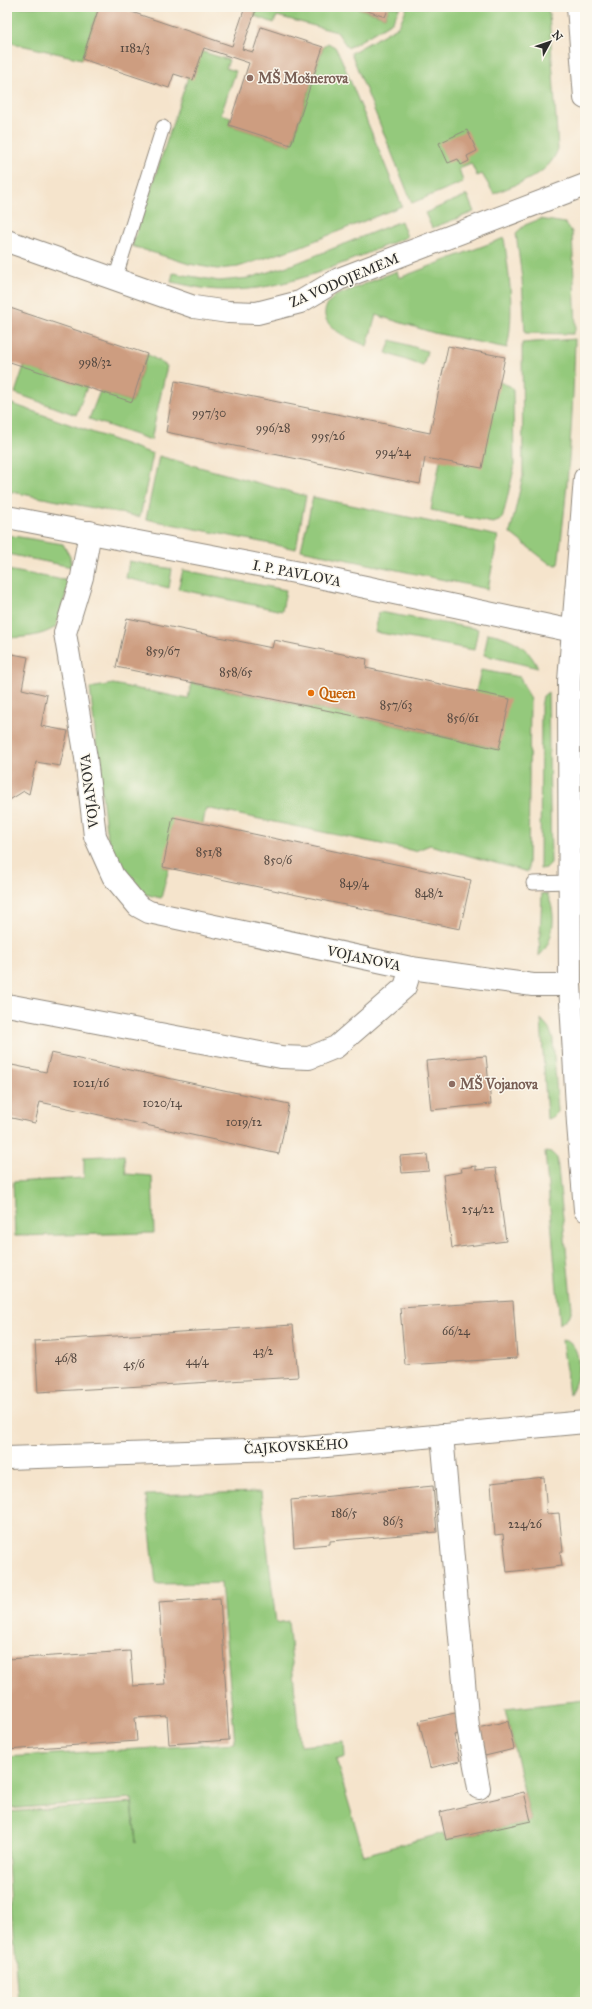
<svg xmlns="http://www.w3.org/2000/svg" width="592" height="2009" font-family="'IM FELL Great Primer',serif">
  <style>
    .green { fill: #94c97b; stroke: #607a53 }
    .building { fill: #cd9d80 }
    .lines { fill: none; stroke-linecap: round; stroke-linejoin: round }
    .lane-casing { stroke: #90887c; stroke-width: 15 }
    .street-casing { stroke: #90887c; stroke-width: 24 }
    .lane { stroke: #fff; stroke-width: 13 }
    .street { stroke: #fff; stroke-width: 22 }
    .education-dot { fill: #8d6e63; stroke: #fbf7ec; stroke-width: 1.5 }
    .food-dot { fill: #e8710a; stroke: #fbf7ec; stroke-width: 1.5 }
    .labels { text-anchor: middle; stroke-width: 3; stroke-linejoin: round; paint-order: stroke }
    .number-label { font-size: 12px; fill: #544840 }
    .education-label { font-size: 14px; font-weight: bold; fill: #785e54; stroke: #fbf7ec; text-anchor: start }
    .street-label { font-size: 14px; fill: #2b2b2b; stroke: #fbf7ec }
    .food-label { font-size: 14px; font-weight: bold; fill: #c56008; stroke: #fbf7ec; text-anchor: start }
  </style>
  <rect width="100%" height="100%" fill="#fbf7ec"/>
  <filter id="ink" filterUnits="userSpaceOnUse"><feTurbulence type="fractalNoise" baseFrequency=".025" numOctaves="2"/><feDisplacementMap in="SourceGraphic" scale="8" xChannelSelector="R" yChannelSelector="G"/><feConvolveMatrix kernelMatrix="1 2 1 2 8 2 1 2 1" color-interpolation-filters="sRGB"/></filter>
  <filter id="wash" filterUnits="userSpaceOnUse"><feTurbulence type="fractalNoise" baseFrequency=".012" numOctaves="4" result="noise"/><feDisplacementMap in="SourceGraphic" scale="16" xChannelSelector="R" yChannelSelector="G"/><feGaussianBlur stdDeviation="0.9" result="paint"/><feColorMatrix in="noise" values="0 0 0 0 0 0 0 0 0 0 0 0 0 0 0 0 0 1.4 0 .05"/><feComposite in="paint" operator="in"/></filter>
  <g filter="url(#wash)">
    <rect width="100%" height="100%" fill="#f5e4cc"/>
    <g class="green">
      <path d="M 7,7 L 99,7 L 82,59 L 7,42 Z"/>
      <path d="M 257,7 L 355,7 L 385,17 L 389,7 L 400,7 L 392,22 L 348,48 L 337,32 L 277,16 L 274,23 L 254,16 Z"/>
      <path d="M 407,7 L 547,8 L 549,14 L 558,149 C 548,177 519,182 494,194 L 482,174 L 477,176 L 471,163 L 459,168 L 463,182 L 412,203 L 351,53 L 399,26 Z"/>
      <path d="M 328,43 L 335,47 L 340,56 L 402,206 L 299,247 L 238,267 L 217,269 L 189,264 L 132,246 L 197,50 L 229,60 L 226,68 L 236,71 L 221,114 L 231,118 L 229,125 L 291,145 L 323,47 Z"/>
      <path d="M 467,195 L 474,212 L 432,228 L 425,213 Z"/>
      <path d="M 540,219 L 565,223 L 572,232 L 576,328 L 573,334 L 525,333 L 522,279 L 516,233 L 525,225 Z"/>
      <path d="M 401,221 L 407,237 C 348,260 288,292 222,290 C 205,290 188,285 171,282 L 173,273 L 219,281 L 249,278 L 297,263 Z"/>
      <path d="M 504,238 C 509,273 515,313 507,348 L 434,333 L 376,315 L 367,346 C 346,337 306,322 335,296 L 397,271 L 399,278 Z"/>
      <path d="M 575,339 C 573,415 568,490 558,565 L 550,564 L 510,533 L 523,476 L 522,343 Z"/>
      <path d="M 391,340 L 427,351 L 423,366 L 386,353 Z"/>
      <path d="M 147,354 L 167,366 L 151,440 L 89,419 L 100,391 L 132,402 Z"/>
      <path d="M 24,366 L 87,387 L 76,415 L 15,393 Z"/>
      <path d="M 499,382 L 510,386 L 513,389 L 514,469 L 503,516 L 501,520 L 493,523 L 431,510 L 440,461 Z"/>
      <path d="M 7,402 L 153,454 L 140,517 L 7,491 Z"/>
      <path d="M 159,456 L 306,496 L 296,549 L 146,519 Z"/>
      <path d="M 313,497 L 498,536 L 488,589 L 301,550 Z"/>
      <path d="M 7,535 L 63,544 L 70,557 L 72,567 L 7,554 Z"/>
      <path d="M 129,561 L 172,569 L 169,588 L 126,578 Z"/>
      <path d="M 7,570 L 70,581 L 56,627 C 40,637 25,637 7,638 Z"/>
      <path d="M 183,570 L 286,590 L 282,611 L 178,589 Z"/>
      <path d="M 379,612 L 478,629 L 474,650 L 375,632 Z"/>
      <path d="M 488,633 C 511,637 528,646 538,668 L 484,655 Z"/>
      <path d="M 481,670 L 520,677 L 530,700 L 528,872 L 430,845 L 415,851 L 206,808 L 203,823 L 163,867 L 169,868 L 161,898 L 144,894 L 129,888 L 112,855 L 106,830 L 90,688 L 113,684 L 188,699 L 191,683 L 350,715 L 499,749 L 476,692 Z"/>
      <path d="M 548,692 L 551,863 L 546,868 L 540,869 L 541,707 L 543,696 Z"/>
      <path d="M 542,893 L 547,894 C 557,912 555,941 539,956 Z"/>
      <path d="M 541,1019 L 549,1028 L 553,1039 L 558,1112 L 553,1117 L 547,1119 Z"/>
      <path d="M 545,1152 L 552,1153 L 557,1158 L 572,1308 L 570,1315 L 560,1324 Z"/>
      <path d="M 124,1155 L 126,1174 L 152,1176 L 154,1233 L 15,1236 L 13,1182 L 84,1178 L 84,1157 Z"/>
      <path d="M 562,1340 C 585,1343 580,1380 569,1395 Z"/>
      <path d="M 261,1492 L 276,1623 L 288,1621 L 300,1746 L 344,1742 L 345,1757 L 336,1760 L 364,1855 L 443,1833 L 446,1840 L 531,1821 L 505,1709 L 585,1700 L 585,2002 L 149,2002 L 148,2000 L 122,2002 L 18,2002 L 7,1850 L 7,1812 L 132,1803 L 136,1843 L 132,1799 L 7,1809 L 7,1757 L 235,1743 L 221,1583 L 156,1584 L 146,1495 Z"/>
    </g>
    <g id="blocks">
      <g class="building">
        <path d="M 99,7 L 117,7 L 232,46 L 245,7 L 257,7 L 242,49 L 253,52 L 261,27 L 323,47 L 291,145 L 229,125 L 249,63 L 204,48 L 193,80 L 174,74 L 169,88 L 82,59 Z"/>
        <path d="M 356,7 L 389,7 L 385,17 Z"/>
        <path d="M 467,130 L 477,151 L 467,156 L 469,161 L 461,165 L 458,159 L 448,163 L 439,143 Z"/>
        <path d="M 7,307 L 147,354 L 132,402 L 7,361 Z"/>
        <path d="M 448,346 L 505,357 L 482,468 L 425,458 L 420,484 L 166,432 L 175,381 L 430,433 Z"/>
        <path d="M 127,618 L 272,648 L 274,640 L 367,659 L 366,668 L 510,699 L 499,749 L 350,715 L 116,667 Z"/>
        <path d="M 7,653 L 28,657 L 22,689 L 47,695 L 41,726 L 68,731 L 60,766 L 36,762 L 29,794 L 24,791 L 8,801 Z"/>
        <path d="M 173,817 L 471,880 L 460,929 L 163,867 Z"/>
        <path d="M 51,1053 L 289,1104 L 279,1154 L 40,1102 L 35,1123 L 7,1117 L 7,1064 L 46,1072 Z"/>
        <path d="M 486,1056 L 491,1104 L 431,1110 L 426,1061 Z"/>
        <path d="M 427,1154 L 429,1171 L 402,1173 L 400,1156 Z"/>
        <path d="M 476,1166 L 476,1170 L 496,1168 L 506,1241 L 452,1248 L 443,1175 L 462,1172 L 461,1168 Z"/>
        <path d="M 513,1301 L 517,1358 L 405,1365 L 400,1308 Z"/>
        <path d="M 293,1325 L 298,1377 L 38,1392 L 35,1341 Z"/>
        <path d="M 544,1477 L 547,1514 L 559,1513 L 563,1552 L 560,1552 L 562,1566 L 507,1572 L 503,1534 L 495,1535 L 491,1483 Z"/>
        <path d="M 433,1486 L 437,1532 L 330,1541 L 330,1544 L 294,1547 L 291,1500 Z"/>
        <path d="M 220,1598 L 229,1740 L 169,1744 L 167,1716 L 135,1718 L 137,1741 L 7,1750 L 7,1659 L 130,1651 L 133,1686 L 165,1684 L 159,1602 Z"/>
        <path d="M 455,1713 L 460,1734 L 454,1735 L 460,1761 L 430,1768 L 419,1721 Z"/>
        <path d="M 508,1721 L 514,1749 L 485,1756 L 478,1728 Z"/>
        <path d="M 524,1792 L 531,1821 L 446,1840 L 440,1812 Z"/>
      </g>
    </g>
  </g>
  <g filter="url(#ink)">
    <use href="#blocks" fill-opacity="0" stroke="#90887c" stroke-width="1"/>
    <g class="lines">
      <g class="lane-casing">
        <g id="lane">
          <path d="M 115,279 L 163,127"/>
          <path d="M 533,883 L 570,882"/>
        </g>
      </g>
      <g class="street-casing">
        <g id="street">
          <path d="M 578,7 L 585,98"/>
          <path d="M 7,241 L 194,307 L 228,312 L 257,313 L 300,302 L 339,279 L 585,185"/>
          <path d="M 585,478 L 569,681 L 570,985 L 578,1124 L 585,1210"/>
          <path d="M 7,517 L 295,572 L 573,631 L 585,635"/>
          <path d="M 90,532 L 82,577 L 65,633 L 86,758 L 95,836 L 113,876 L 138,906 L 149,912 L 411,968 L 533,985 L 570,985"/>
          <path d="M 7,1005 L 281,1057 L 309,1058 L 336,1047 L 405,987 L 411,968"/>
          <path d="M 442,1435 L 468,1727 L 479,1788"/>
          <path d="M 7,1458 L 305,1448 L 585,1422"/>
        </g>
      </g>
      <use href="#lane" class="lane"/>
      <use href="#street" class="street"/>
    </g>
  </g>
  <g class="education-dot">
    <circle cx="250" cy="78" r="4"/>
    <circle cx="452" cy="1084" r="4"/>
  </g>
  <circle class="food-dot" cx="311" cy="693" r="4"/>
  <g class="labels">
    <g class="number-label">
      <text x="135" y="52">1182/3</text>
      <text x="95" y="366">998/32</text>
      <text x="209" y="417">997/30</text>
      <text x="273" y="432">996/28</text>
      <text x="328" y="440">995/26</text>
      <text x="393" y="456">994/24</text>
      <text x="163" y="655">859/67</text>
      <text x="236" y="676">858/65</text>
      <text x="396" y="709">857/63</text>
      <text x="463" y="722">856/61</text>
      <text x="209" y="856">851/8</text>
      <text x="278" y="864">850/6</text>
      <text x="354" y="887">849/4</text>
      <text x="429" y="897">848/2</text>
      <text x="91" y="1087">1021/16</text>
      <text x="162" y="1107">1020/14</text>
      <text x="244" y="1126">1019/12</text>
      <text x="478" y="1213">254/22</text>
      <text x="456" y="1335">66/24</text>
      <text x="263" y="1355">43/2</text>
      <text x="66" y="1362">46/8</text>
      <text x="197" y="1365">44/4</text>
      <text x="134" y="1368">45/6</text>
      <text x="344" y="1517">186/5</text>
      <text x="393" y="1525">86/3</text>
      <text x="525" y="1528">224/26</text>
    </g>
    <g class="education-label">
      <text x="258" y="83">MŠ Mošnerova</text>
      <text x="460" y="1089">MŠ Vojanova</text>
    </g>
    <g class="street-label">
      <text transform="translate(344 280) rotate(-23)" y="5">ZA VODOJEMEM</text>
      <text transform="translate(297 573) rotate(11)" y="5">I. P. PAVLOVA</text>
      <text transform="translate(89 791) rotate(-97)" y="5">VOJANOVA</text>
      <text transform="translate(364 958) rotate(12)" y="5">VOJANOVA</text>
      <text transform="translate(296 1446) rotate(-3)" y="5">ČAJKOVSKÉHO</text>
    </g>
    <g class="food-label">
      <text x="319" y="698">Queen</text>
    </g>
  </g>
  <rect width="592" height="2009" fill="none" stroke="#fbf7ec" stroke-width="24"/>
  <g transform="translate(550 42) rotate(50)" stroke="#fbf7ec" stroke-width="3" paint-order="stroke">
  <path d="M0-3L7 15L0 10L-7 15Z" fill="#2b2b2b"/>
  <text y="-6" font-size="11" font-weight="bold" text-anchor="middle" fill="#2b2b2b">N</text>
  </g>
</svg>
